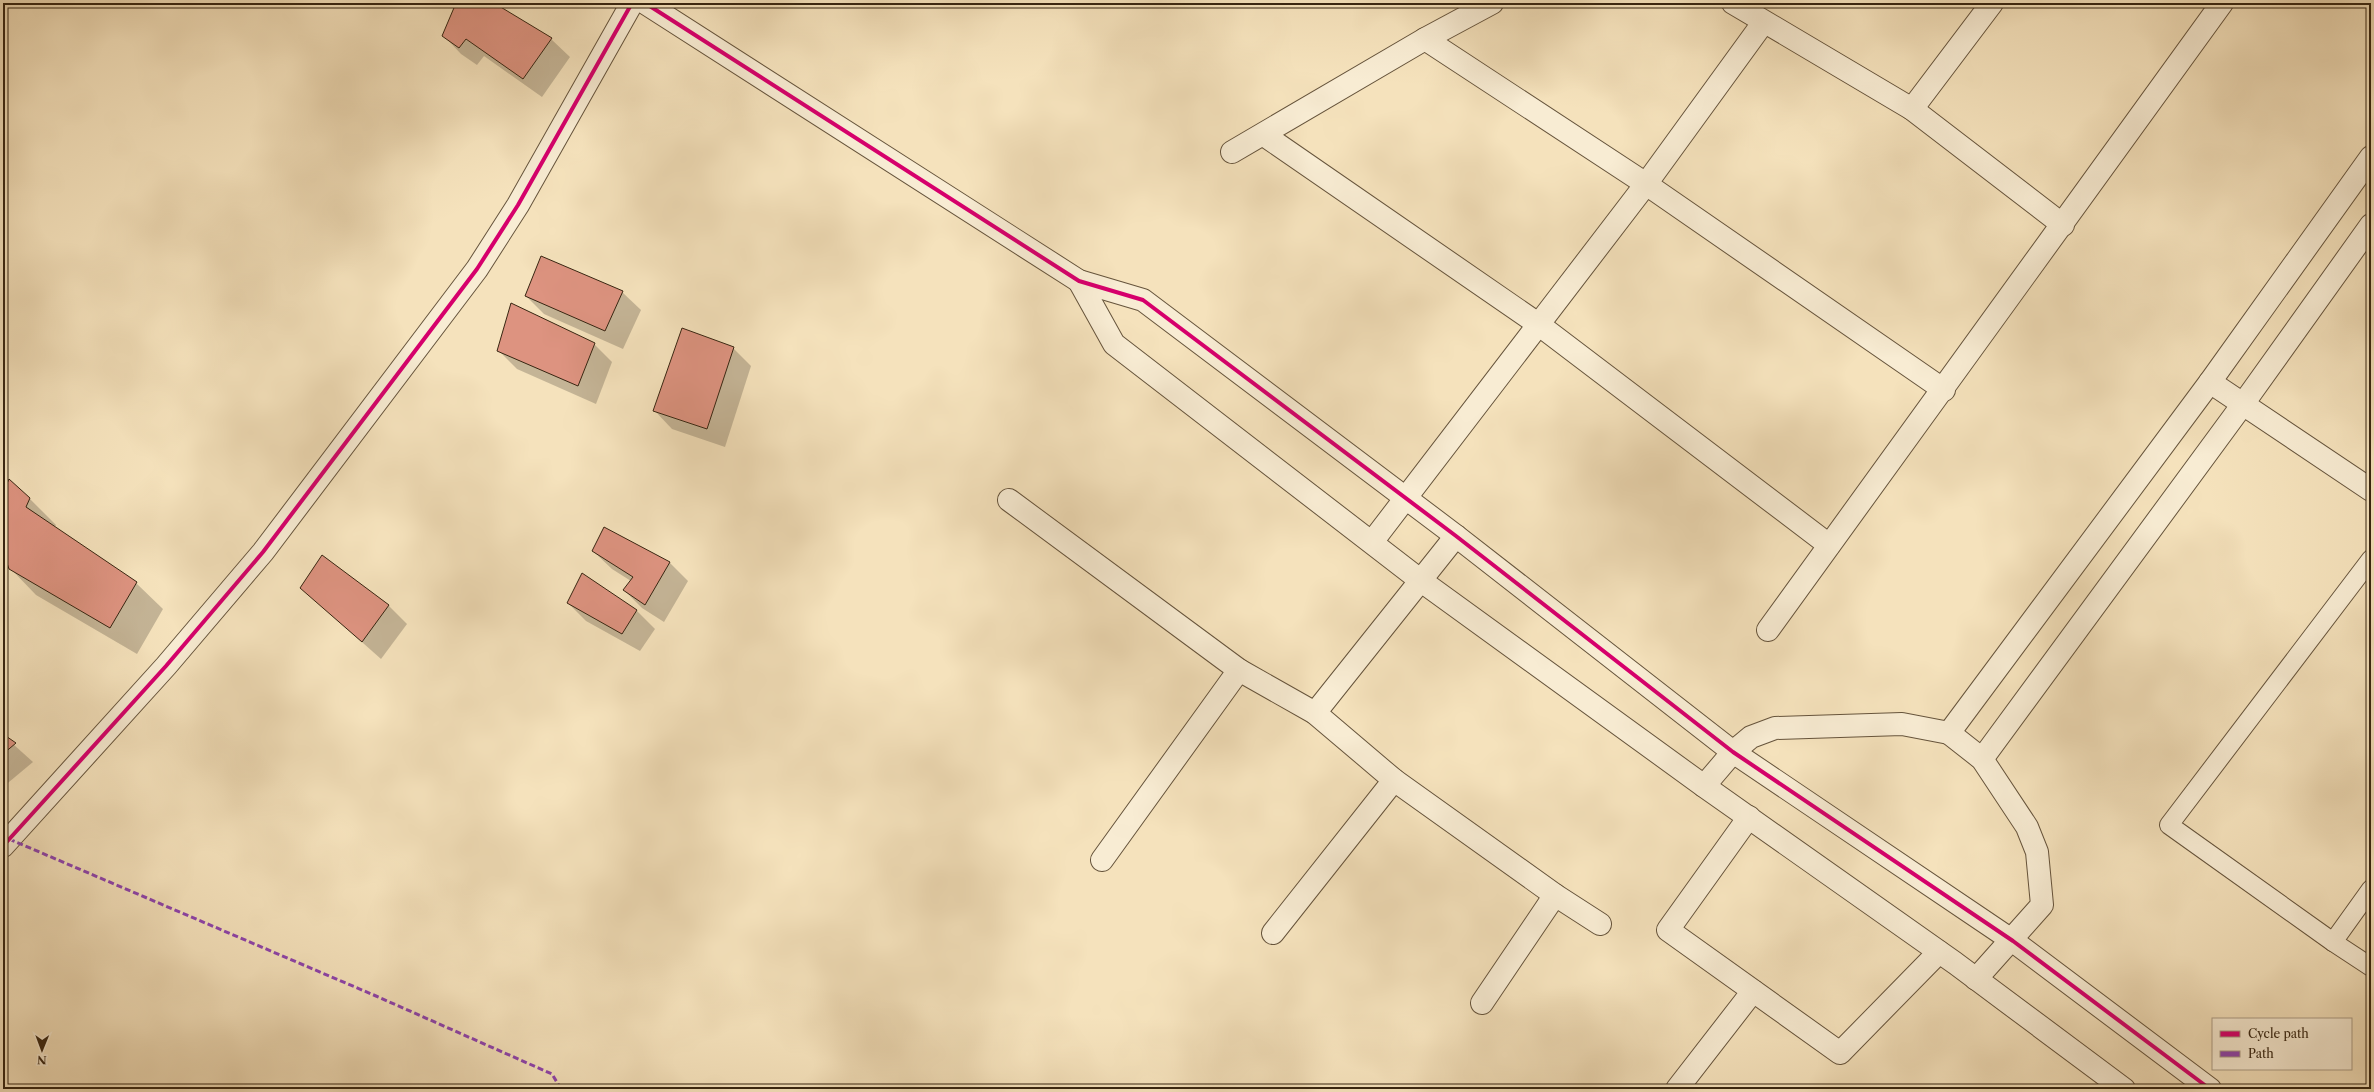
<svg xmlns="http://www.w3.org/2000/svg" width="2374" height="1092" font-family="'Libre Caslon Text',serif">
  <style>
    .shadow { fill: #0003 }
    .building { fill: #dd9380; stroke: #372511 }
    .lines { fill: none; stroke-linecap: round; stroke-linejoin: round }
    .service-casing { stroke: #66543c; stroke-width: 20 }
    .minor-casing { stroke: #66543c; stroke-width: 24 }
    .service { stroke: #f8ecd3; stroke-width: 18 }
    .minor { stroke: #f8ecd3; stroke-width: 22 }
    .quiet { stroke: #8e44ad; stroke-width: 3; stroke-dasharray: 6 3; stroke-linecap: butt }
    .cycleway-casing { stroke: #f8ecd3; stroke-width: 6 }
    .cycleway { stroke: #d6006c; stroke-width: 4 }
  </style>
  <rect width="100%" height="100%" fill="#f5e2bc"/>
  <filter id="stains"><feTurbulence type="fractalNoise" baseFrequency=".005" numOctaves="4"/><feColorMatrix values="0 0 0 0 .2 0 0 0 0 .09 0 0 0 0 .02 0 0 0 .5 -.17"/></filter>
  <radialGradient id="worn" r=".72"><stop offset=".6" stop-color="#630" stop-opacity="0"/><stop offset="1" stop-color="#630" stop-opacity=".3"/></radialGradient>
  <g class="shadow">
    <path d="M 456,3 L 492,3 L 551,39 L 570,57 L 542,97 L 484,56 L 477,65 L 461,54 L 443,35 Z"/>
    <path d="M 622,292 L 641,310 L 623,349 L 544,314 L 526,296 Z"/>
    <path d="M 594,344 L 612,362 L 596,404 L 517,369 L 499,351 Z"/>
    <path d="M 733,348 L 751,366 L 725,447 L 672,429 L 654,410 Z"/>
    <path d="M 3,496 L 29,498 L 56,525 L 54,528 L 136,583 L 163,609 L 137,654 L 36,595 L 10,568 L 7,559 L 3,559 Z"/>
    <path d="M 604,528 L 670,563 L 688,581 L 664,622 L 642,608 L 624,590 L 631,581 L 612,569 L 593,551 Z"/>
    <path d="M 322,556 L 389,606 L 407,624 L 381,659 L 301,588 Z"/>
    <path d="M 568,603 L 636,610 L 655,629 L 640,651 L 586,621 Z"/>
    <path d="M 3,735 L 33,762 L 3,787 Z"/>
  </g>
  <g class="building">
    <path d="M 456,3 L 494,3 L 552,38 L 523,79 L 466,39 L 459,48 L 442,36 Z"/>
    <path d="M 541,256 L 623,291 L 605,331 L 525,296 Z"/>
    <path d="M 511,303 L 595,343 L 578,386 L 497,351 Z"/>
    <path d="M 682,328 L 734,347 L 707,429 L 653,411 Z"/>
    <path d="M 9,479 L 30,498 L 26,507 L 137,582 L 110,628 L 9,569 L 3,551 L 3,493 Z"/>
    <path d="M 604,527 L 670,562 L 645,605 L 623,590 L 633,577 L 592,551 Z"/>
    <path d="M 322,555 L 389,605 L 362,642 L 300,588 Z"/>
    <path d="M 582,573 L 637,610 L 622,634 L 567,603 Z"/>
    <path d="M 3,734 L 16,743 L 3,754 Z"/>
  </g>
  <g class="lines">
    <g class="service-casing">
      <g id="service">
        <path d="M 2371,559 L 2169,825 L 2333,942 L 2371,967"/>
        <path d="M 2333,942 L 2371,889"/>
      </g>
    </g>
    <g class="minor-casing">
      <g id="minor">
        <path d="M 645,3 L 1079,281 L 1143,300 L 1456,536 L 1733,752 L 2013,941 L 2210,1089"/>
        <path d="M 1733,3 L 1912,109 L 2063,225"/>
        <path d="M 1425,39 L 1646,184 L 1944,390"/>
        <path d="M 1912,109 L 1992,3"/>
        <path d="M 1264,135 L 1538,324 L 1829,545"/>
        <path d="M 1232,152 L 1425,39 L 1492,3"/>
        <path d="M 1079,281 L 1114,344 L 1420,580 L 1704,786 L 1955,963 L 2124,1089"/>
        <path d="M 2210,382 L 2371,490"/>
        <path d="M 1009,500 L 1239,670 L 1315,713 L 1394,780 L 1555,895 L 1600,924"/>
        <path d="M 1372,542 L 1646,184 L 1763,23"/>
        <path d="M 1768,630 L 2222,3"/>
        <path d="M 1315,713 L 1456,536"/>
        <path d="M 1949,733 L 1982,759 L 2027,827 L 2037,852 L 2042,905 L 1976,979"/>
        <path d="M 1982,759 L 2243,404 L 2371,225"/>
        <path d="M 1704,786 L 1733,752 L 1751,737 L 1775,728 L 1902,724 L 1949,733 L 2210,382 L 2371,157"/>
        <path d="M 1749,817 L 1668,930 L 1840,1053 L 1939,952"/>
        <path d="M 3,846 L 166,666 L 263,552 L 477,269 L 518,205 L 632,3"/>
        <path d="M 1102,860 L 1239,670"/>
        <path d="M 1273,933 L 1394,780"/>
        <path d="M 1482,1003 L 1555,895"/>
        <path d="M 1677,1089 L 1753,991"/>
      </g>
    </g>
    <use href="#service" class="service"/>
    <use href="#minor" class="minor"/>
    <path class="quiet" d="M 9,839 L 376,996 L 552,1074 L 561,1089"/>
    <g class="cycleway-casing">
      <g id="cycleway">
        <path d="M 645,3 L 1079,281 L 1143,300 L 1456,536 L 1733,752 L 2013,941 L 2210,1089"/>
        <path d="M 3,846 L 166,666 L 263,552 L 477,269 L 518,205 L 632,3"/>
      </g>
    </g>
    <use href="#cycleway" class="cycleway"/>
  </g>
  <rect width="2374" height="1092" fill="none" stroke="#f5e2bc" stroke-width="16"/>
  <rect x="4" y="4" width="2366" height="1084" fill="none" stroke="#372511" stroke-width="2"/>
  <rect x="8" y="8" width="2358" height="1076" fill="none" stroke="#372511"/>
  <rect x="2212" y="1018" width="140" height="52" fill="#f8ecd3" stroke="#ab9c85"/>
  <rect x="2220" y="1031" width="20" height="6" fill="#d6006c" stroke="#ab9c85"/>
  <text x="2248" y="1038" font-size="12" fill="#372511">Cycle path</text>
  <rect x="2220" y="1051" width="20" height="6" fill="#8e44ad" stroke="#ab9c85"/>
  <text x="2248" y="1058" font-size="12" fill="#372511">Path</text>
  <g transform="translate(42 1050) rotate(181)" stroke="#f8ecd3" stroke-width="3" paint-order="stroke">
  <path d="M0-3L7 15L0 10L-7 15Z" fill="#372511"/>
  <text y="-6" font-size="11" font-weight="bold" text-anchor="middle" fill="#372511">N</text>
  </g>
  <rect width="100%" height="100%" filter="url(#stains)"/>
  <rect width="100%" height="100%" fill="url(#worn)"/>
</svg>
